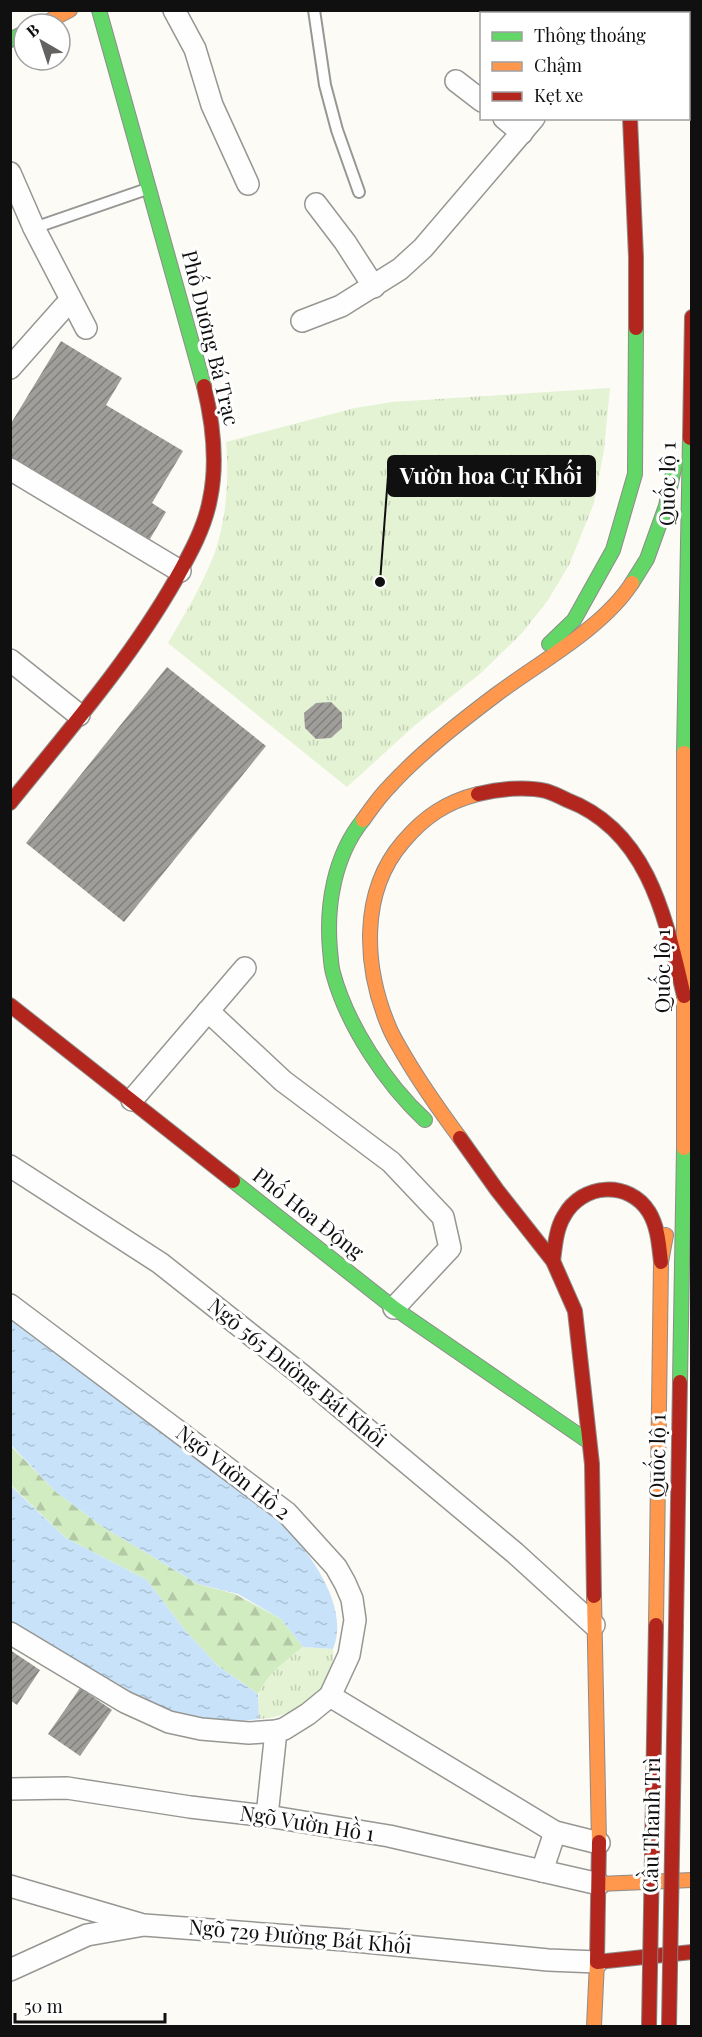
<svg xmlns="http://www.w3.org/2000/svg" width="702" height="2037" font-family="'Playfair Display',serif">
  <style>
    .forest { fill: url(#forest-firs) }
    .park { fill: url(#park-tufts) }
    .water { fill: url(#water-ripples) }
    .building { fill: url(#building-hatch) }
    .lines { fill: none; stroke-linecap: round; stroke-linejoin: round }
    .lane-casing { stroke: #969693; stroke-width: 14 }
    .street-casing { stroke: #969693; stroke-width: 24 }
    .fast-casing { stroke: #8d8c8a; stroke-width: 16 }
    .slow-casing { stroke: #8d8c8a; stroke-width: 16 }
    .jam-casing { stroke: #8d8c8a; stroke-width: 16 }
    .lane { stroke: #fffefe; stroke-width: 10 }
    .street { stroke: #fffefe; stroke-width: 21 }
    .fast { stroke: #63d668; stroke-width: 14 }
    .slow { stroke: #ff974d; stroke-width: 14 }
    .jam { stroke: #b3261e; stroke-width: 14 }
    .jam-bridge-casing { stroke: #848380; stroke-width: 16; stroke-linecap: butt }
    .jam-bridge { stroke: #b3261e; stroke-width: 14 }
    .labels { text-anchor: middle; stroke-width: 6; stroke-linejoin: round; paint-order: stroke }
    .street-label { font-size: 21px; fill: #101010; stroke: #fff }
    .leader { fill: none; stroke: #101010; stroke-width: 2 }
    .callout-dot { fill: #101010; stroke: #fff; stroke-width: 2 }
    .callout { fill: #101010; stroke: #101010; stroke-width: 2 }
    .callout-label { font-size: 22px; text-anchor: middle; font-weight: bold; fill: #fff }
  </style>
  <defs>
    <pattern id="forest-firs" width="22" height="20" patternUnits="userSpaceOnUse" patternTransform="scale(1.5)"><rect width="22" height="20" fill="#d2ecc1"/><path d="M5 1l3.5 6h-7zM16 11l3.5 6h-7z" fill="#b3c9a5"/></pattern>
    <pattern id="park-tufts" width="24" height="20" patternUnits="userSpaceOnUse" patternTransform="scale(1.5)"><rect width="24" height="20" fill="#e3f3d3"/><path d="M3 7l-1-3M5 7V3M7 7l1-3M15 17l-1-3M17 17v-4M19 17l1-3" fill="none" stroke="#c2cfb4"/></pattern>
    <pattern id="water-ripples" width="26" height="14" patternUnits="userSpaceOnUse" patternTransform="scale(1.5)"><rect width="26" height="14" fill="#c8e3f9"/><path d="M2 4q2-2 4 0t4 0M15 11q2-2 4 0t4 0" fill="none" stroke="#abc2d4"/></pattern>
    <pattern id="building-hatch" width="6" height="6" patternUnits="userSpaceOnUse" patternTransform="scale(1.5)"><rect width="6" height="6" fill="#a09e9a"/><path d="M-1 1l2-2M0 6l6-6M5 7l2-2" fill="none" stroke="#817f7c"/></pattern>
  </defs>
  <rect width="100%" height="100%" fill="#fcfbf5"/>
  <path class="forest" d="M 10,1445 L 56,1492 L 103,1527 L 198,1584 L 235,1594 L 281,1619 L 303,1647 C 285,1661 271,1675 258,1694 L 217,1665 L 184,1629 L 147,1580 L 66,1538 L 11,1485 Z"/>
  <g class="park">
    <path d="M 610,388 L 604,450 L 594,503 L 569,565 L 548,600 L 523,632 L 481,673 L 414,726 L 347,787 L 168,643 C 185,614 203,584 215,552 C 227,517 229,478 226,442 L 355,408 L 392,402 Z"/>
    <path d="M 303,1647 L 333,1649 C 337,1689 295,1718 259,1719 C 259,1711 257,1701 259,1694 C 264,1676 289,1658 303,1647 Z"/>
  </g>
  <g class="water">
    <path d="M 10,1316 L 280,1520 C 308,1551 351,1606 333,1649 L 303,1647 L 281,1619 L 238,1594 L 198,1584 L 103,1527 L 56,1492 L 11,1445 Z"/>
    <path d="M 10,1485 L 66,1538 L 147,1580 L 184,1629 L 217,1665 L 258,1694 L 259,1719 L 234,1722 L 182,1719 L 100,1679 L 11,1623 Z"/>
  </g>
  <g class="building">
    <path d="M 61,341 L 122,378 L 106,405 L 183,451 L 152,503 L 166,512 L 147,544 L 10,462 L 10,425 Z"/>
    <path d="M 167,667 L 266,746 L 124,922 L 26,843 Z"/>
    <path d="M 331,702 L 342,713 L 342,728 L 331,738 L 316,739 L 305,728 L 304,713 L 316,703 Z"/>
    <path d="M 10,1650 L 40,1670 L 17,1705 L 10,1700 Z"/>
    <path d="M 80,1688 L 112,1710 L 80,1756 L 48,1734 Z"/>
  </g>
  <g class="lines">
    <g class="lane-casing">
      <g id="lane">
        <path d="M 314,10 L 325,85 L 337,130 L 359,192"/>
        <path d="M 34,228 L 147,189"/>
      </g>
    </g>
    <g class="street-casing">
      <g id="street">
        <path d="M 174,10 L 195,49 L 212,105 L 248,184"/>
        <path d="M 456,81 L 482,101"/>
        <path d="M 504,118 L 522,133"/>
        <path d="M 10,173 L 34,228 L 86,328"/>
        <path d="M 316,204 L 345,242 L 374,287"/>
        <path d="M 302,321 L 341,306 L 400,269 L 423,248 L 534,118"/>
        <path d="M 10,368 L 65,306"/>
        <path d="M 10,469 L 180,571"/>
        <path d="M 10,660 L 79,715"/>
        <path d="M 208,1011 L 283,1081 L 391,1162 L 443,1217 L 450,1248 L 394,1308"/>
        <path d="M 132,1100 L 245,968"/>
        <path d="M 10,1166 L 160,1263 L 303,1376 L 515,1553 L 594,1625"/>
        <path d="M 10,1305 L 287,1513 L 336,1567 L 345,1583 L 352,1599 L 355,1620 L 349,1655 L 330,1696 L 308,1714 L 284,1729 L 276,1731 L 249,1733 L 201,1729 L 169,1722 L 125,1702 L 10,1633"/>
        <path d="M 330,1696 L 555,1832 L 599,1843"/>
        <path d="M 10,1789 L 67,1788 L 190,1807 L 267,1816 L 389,1836 L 599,1884"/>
        <path d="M 267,1816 L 276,1731"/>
        <path d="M 542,1871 L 555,1832"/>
        <path d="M 10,1886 L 140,1924"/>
        <path d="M 10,1970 L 87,1935 L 144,1925 L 345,1940 L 548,1960 L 597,1962"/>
      </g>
    </g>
    <g class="fast-casing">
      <g id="fast">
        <path d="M 99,10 L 204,386"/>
        <path d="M 10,40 L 24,33"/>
        <path d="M 632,583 L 647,559 L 666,506 L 675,464"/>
        <path d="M 549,644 L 574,620 L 613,550 L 635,474 L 636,328"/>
        <path d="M 684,753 L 690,438"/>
        <path d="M 363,820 C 334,856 326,906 330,950 C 331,958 331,966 333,973 C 347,1025 386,1084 425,1120"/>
        <path d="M 233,1181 L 394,1308 L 589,1442"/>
        <path d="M 680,1382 L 684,1148"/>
      </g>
    </g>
    <g class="slow-casing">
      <g id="slow">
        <path d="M 627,10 L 627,14"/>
        <path d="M 43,24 L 70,10"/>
        <path d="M 363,820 C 371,809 379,797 389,787 C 420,753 460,722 497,694 C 540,662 603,628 632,583"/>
        <path d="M 460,1138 C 440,1111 421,1084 404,1055 C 399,1046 393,1037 389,1027 C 364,968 359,893 403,842 C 424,817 446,802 478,794"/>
        <path d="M 684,1148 L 684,753"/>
        <path d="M 594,1596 L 599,1842"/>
        <path d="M 656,1625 L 661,1262 L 666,1235"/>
        <path d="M 599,1884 L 692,1880"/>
        <path d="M 594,2026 L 597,1962"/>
      </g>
    </g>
    <g class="jam-casing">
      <g id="jam">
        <path d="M 630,118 L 636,257 L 636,328"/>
        <path d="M 690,438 L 692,317"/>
        <path d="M 478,794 C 498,789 525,786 546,791 C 553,793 561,797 567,800 C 649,831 666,920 684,996"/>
        <path d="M 10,803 C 68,731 130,660 176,579 C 190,554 205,527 210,499 C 218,461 213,423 204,386"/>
        <path d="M 10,1005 L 233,1181"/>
        <path d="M 460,1138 L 497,1190 L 553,1261 L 575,1311 L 592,1464 L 594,1596"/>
        <path d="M 553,1261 C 555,1246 556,1229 564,1216 C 582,1183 629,1180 649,1212 C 658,1227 659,1245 661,1262"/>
        <path d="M 676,1624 L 680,1382"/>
        <path d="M 599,1842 L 597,1962 L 692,1952"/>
      </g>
    </g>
    <use href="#lane" class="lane"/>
    <use href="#street" class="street"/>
    <use href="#fast" class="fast"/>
    <use href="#slow" class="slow"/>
    <use href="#jam" class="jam"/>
    <g class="jam-bridge-casing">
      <g id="jam-bridge">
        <path d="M 649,2026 L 656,1625"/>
        <path d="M 669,2026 L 676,1624"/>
      </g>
    </g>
    <use href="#jam-bridge" class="jam-bridge"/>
  </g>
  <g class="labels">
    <g class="street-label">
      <text transform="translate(210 338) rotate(76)" y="7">Phố Dương Bá Trạc</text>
      <text transform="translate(668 484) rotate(-89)" y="7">Quốc lộ 1</text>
      <text transform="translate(663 971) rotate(-90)" y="7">Quốc lộ 1</text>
      <text transform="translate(308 1214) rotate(38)" y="7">Phố Hoa Động</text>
      <text transform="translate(297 1373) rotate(39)" y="7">Ngõ 565 Đường Bát Khối</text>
      <text transform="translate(658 1456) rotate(-89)" y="7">Quốc lộ 1</text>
      <text transform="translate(233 1473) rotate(38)" y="7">Ngõ Vườn Hồ 2</text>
      <text transform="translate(307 1824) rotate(9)" y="7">Ngõ Vườn Hồ 1</text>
      <text transform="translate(652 1825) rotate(-89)" y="7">Cầu Thanh Trì</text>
      <text transform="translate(300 1937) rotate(5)" y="7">Ngõ 729 Đường Bát Khối</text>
    </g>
  </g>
  <path class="leader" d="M380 582L388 476"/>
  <circle class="callout-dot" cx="380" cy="582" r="6"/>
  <rect class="callout" x="388" y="456" width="207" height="40" rx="6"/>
  <g class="callout-label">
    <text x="491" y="484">Vườn hoa Cự Khối</text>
  </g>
  <rect width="702" height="2037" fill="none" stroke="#101010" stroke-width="24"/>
  <rect x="480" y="12" width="210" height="108" fill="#ffffff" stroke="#9f9f9f" stroke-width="1.5"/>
  <rect x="492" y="32" width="30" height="9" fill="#63d668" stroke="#9f9f9f" stroke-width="1.5"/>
  <text x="534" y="42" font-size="18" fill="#101010">Thông thoáng</text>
  <rect x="492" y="62" width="30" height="9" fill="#ff974d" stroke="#9f9f9f" stroke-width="1.5"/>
  <text x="534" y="72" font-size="18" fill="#101010">Chậm</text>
  <rect x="492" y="92" width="30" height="9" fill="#b3261e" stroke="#9f9f9f" stroke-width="1.5"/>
  <text x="534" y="102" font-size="18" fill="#101010">Kẹt xe</text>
  <g transform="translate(42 42) rotate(321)"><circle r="28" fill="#ffffff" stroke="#9f9f9f" stroke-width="1.5"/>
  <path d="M0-4.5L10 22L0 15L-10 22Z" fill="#636260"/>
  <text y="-9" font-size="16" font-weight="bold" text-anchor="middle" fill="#101010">B</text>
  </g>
  <path d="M15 2013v9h150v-9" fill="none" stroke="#101010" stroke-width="3"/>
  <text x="24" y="2013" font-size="18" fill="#101010" stroke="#ffffff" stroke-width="4.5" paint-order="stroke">50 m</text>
</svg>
